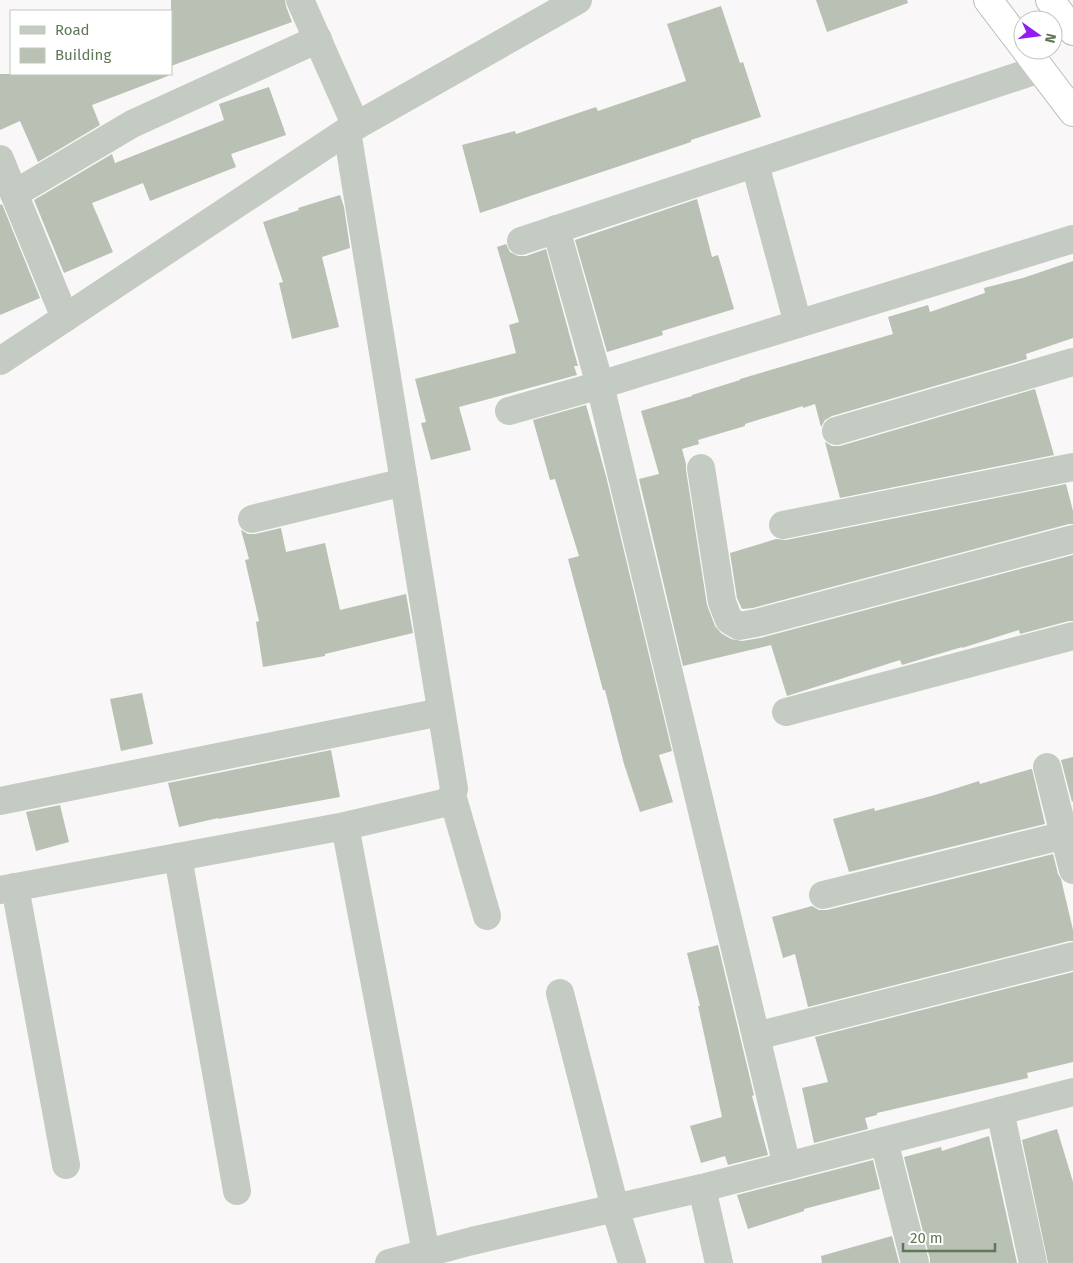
<svg xmlns="http://www.w3.org/2000/svg" width="1073" height="1263" font-family="'Fira Sans',sans-serif">
  <style>
    .building { fill: #b8c1b3 }
    .lines { fill: none; stroke-linecap: round; stroke-linejoin: round }
    .trunk-casing { stroke: #b7beb5; stroke-width: 30 }
    .minor { stroke: #c4cbc2; stroke-width: 28 }
    .trunk { stroke: #fff; stroke-width: 28 }
  </style>
  <rect width="100%" height="100%" fill="#f9f7f8"/>
  <g class="building">
    <path d="M 171,0 L 285,0 L 286,6 L 292,22 L 171,66 Z"/>
    <path d="M 816,0 L 907,0 L 908,3 L 827,32 Z"/>
    <path d="M 721,6 L 740,63 L 743,62 L 761,117 L 691,140 L 691,142 L 480,213 L 462,145 L 515,131 L 516,134 L 596,107 L 598,111 L 686,81 L 667,24 Z"/>
    <path d="M 0,74 L 168,74 L 168,76 L 92,105 L 100,125 L 38,162 L 20,121 L 0,130 Z"/>
    <path d="M 269,87 L 286,135 L 231,154 L 236,167 L 150,201 L 143,183 L 92,203 L 113,252 L 64,273 L 34,200 L 112,154 L 115,163 L 224,120 L 219,104 Z"/>
    <path d="M 340,195 L 344,207 L 350,248 L 322,257 L 339,327 L 292,339 L 279,283 L 283,282 L 263,222 L 299,210 L 298,208 Z"/>
    <path d="M 697,199 L 712,257 L 718,255 L 734,309 L 662,331 L 663,335 L 607,352 L 575,240 Z"/>
    <path d="M 2,204 L 40,298 L 0,315 L 0,205 Z"/>
    <path d="M 506,244 L 510,252 L 518,256 L 526,256 L 546,249 L 578,366 L 574,366 L 577,375 L 459,407 L 471,450 L 431,460 L 421,423 L 426,422 L 415,379 L 516,353 L 509,325 L 519,322 L 497,247 Z"/>
    <path d="M 1073,261 L 1073,338 L 1026,354 L 1027,359 L 832,416 L 825,420 L 821,427 L 815,404 L 803,408 L 803,406 L 745,424 L 745,426 L 698,440 L 699,444 L 682,449 L 686,464 L 686,470 L 707,605 L 715,626 L 721,633 L 731,639 L 742,641 L 760,638 L 1073,555 L 1073,621 L 1069,621 L 1020,634 L 1019,630 L 962,648 L 962,647 L 902,665 L 900,660 L 787,696 L 771,645 L 683,666 L 639,479 L 659,474 L 641,411 L 692,396 L 692,395 L 740,380 L 740,379 L 893,334 L 888,317 L 928,305 L 930,312 L 985,293 L 984,288 L 1023,278 Z"/>
    <path d="M 1035,389 L 1054,455 L 840,498 L 825,442 L 832,446 L 840,446 Z"/>
    <path d="M 586,405 L 606,476 L 672,751 L 659,755 L 673,802 L 640,812 L 624,764 L 605,690 L 603,690 L 568,559 L 579,556 L 555,479 L 550,480 L 533,420 Z"/>
    <path d="M 1066,484 L 1073,511 L 1073,524 L 1069,524 L 753,608 L 742,609 L 737,598 L 730,553 L 776,539 L 786,540 Z"/>
    <path d="M 281,528 L 286,552 L 325,543 L 340,610 L 406,594 L 413,633 L 325,654 L 325,656 L 263,667 L 256,622 L 259,621 L 245,560 L 249,559 L 241,530 L 248,534 L 255,534 Z"/>
    <path d="M 142,693 L 153,744 L 121,751 L 110,699 Z"/>
    <path d="M 331,750 L 340,797 L 218,819 L 218,818 L 179,827 L 168,783 Z"/>
    <path d="M 1073,757 L 1073,801 L 1072,802 L 1061,760 Z"/>
    <path d="M 1031,769 L 1032,769 L 1045,824 L 849,872 L 833,819 L 874,808 L 875,811 L 935,795 L 979,781 L 980,784 Z"/>
    <path d="M 60,805 L 69,842 L 36,851 L 26,812 Z"/>
    <path d="M 1053,854 L 1058,874 L 1061,879 L 1073,930 L 1073,941 L 1069,941 L 808,1007 L 795,954 L 783,958 L 772,917 L 812,906 L 819,910 L 827,910 Z"/>
    <path d="M 718,945 L 754,1095 L 752,1096 L 768,1155 L 728,1165 L 725,1156 L 701,1163 L 690,1126 L 722,1117 L 698,1006 L 700,1006 L 687,953 Z"/>
    <path d="M 1073,972 L 1073,1062 L 1027,1073 L 1028,1078 L 877,1113 L 877,1115 L 865,1118 L 868,1129 L 814,1143 L 802,1088 L 828,1082 L 815,1037 Z"/>
    <path d="M 1057,1129 L 1073,1182 L 1073,1263 L 1048,1263 L 1022,1140 Z"/>
    <path d="M 989,1136 L 1017,1263 L 930,1263 L 930,1259 L 904,1157 L 941,1147 L 942,1151 Z"/>
    <path d="M 873,1160 L 880,1189 L 804,1209 L 804,1211 L 748,1229 L 737,1195 Z"/>
    <path d="M 892,1236 L 899,1263 L 822,1263 L 821,1256 Z"/>
  </g>
  <g class="lines">
    <g class="trunk-casing">
      <g id="trunk">
        <path d="M 988,0 L 1023,46"/>
        <path d="M 1050,0 L 1073,31"/>
        <path d="M 1026,50 L 1073,112"/>
      </g>
    </g>
    <g class="minor">
      <path d="M 300,0 L 356,126"/>
      <path d="M 0,159 L 65,318"/>
      <path d="M 755,164 L 798,324"/>
      <path d="M 14,194 L 132,124 L 318,39"/>
      <path d="M 556,229 L 600,385 L 787,1166"/>
      <path d="M 521,241 L 1040,69"/>
      <path d="M 0,361 L 347,131 L 578,0"/>
      <path d="M 509,411 L 600,385 L 1073,239"/>
      <path d="M 836,431 L 1073,362"/>
      <path d="M 701,468 L 722,602 L 729,620 L 739,626 L 756,623 L 1073,539"/>
      <path d="M 252,519 L 404,482"/>
      <path d="M 783,525 L 1073,467"/>
      <path d="M 786,712 L 1073,636"/>
      <path d="M 1047,767 L 1073,870"/>
      <path d="M 452,795 L 487,916"/>
      <path d="M 0,801 L 441,712"/>
      <path d="M 345,826 L 426,1253"/>
      <path d="M 178,857 L 237,1191"/>
      <path d="M 15,887 L 66,1165"/>
      <path d="M 0,890 L 345,826 L 444,803 C 450,800 452,796 454,789 L 347,131"/>
      <path d="M 823,895 L 1073,833"/>
      <path d="M 560,993 L 615,1208 L 632,1263"/>
      <path d="M 756,1036 L 1073,956"/>
      <path d="M 1000,1111 L 1033,1263"/>
      <path d="M 884,1141 L 915,1263"/>
      <path d="M 702,1188 L 719,1263"/>
      <path d="M 389,1263 L 472,1241 L 702,1188 L 1073,1092"/>
    </g>
    <use href="#trunk" class="trunk"/>
  </g>
  <rect x="10" y="10" width="162" height="65" fill="#ffffff" stroke="#c0c9bc"/>
  <rect x="20" y="26" width="25" height="8" fill="#c4cbc2" stroke="#c0c9bc"/>
  <text x="55" y="35" font-size="15" fill="#617858">Road</text>
  <rect x="20" y="48" width="25" height="15" fill="#b8c1b3" stroke="#c0c9bc"/>
  <text x="55" y="60" font-size="15" fill="#617858">Building</text>
  <g transform="translate(1038 35) rotate(104)"><circle r="24" fill="#ffffff" stroke="#c0c9bc"/>
  <path d="M0-4L9 19L0 12L-9 19Z" fill="#901df3"/>
  <text y="-8" font-size="14" font-weight="bold" text-anchor="middle" fill="#617858">N</text>
  </g>
  <path d="M903 1243v8h92v-8" fill="none" stroke="#617858" stroke-width="2.5"/>
  <text x="910" y="1243" font-size="15" fill="#617858" stroke="#ffffff" stroke-width="4" paint-order="stroke">20 m</text>
</svg>
